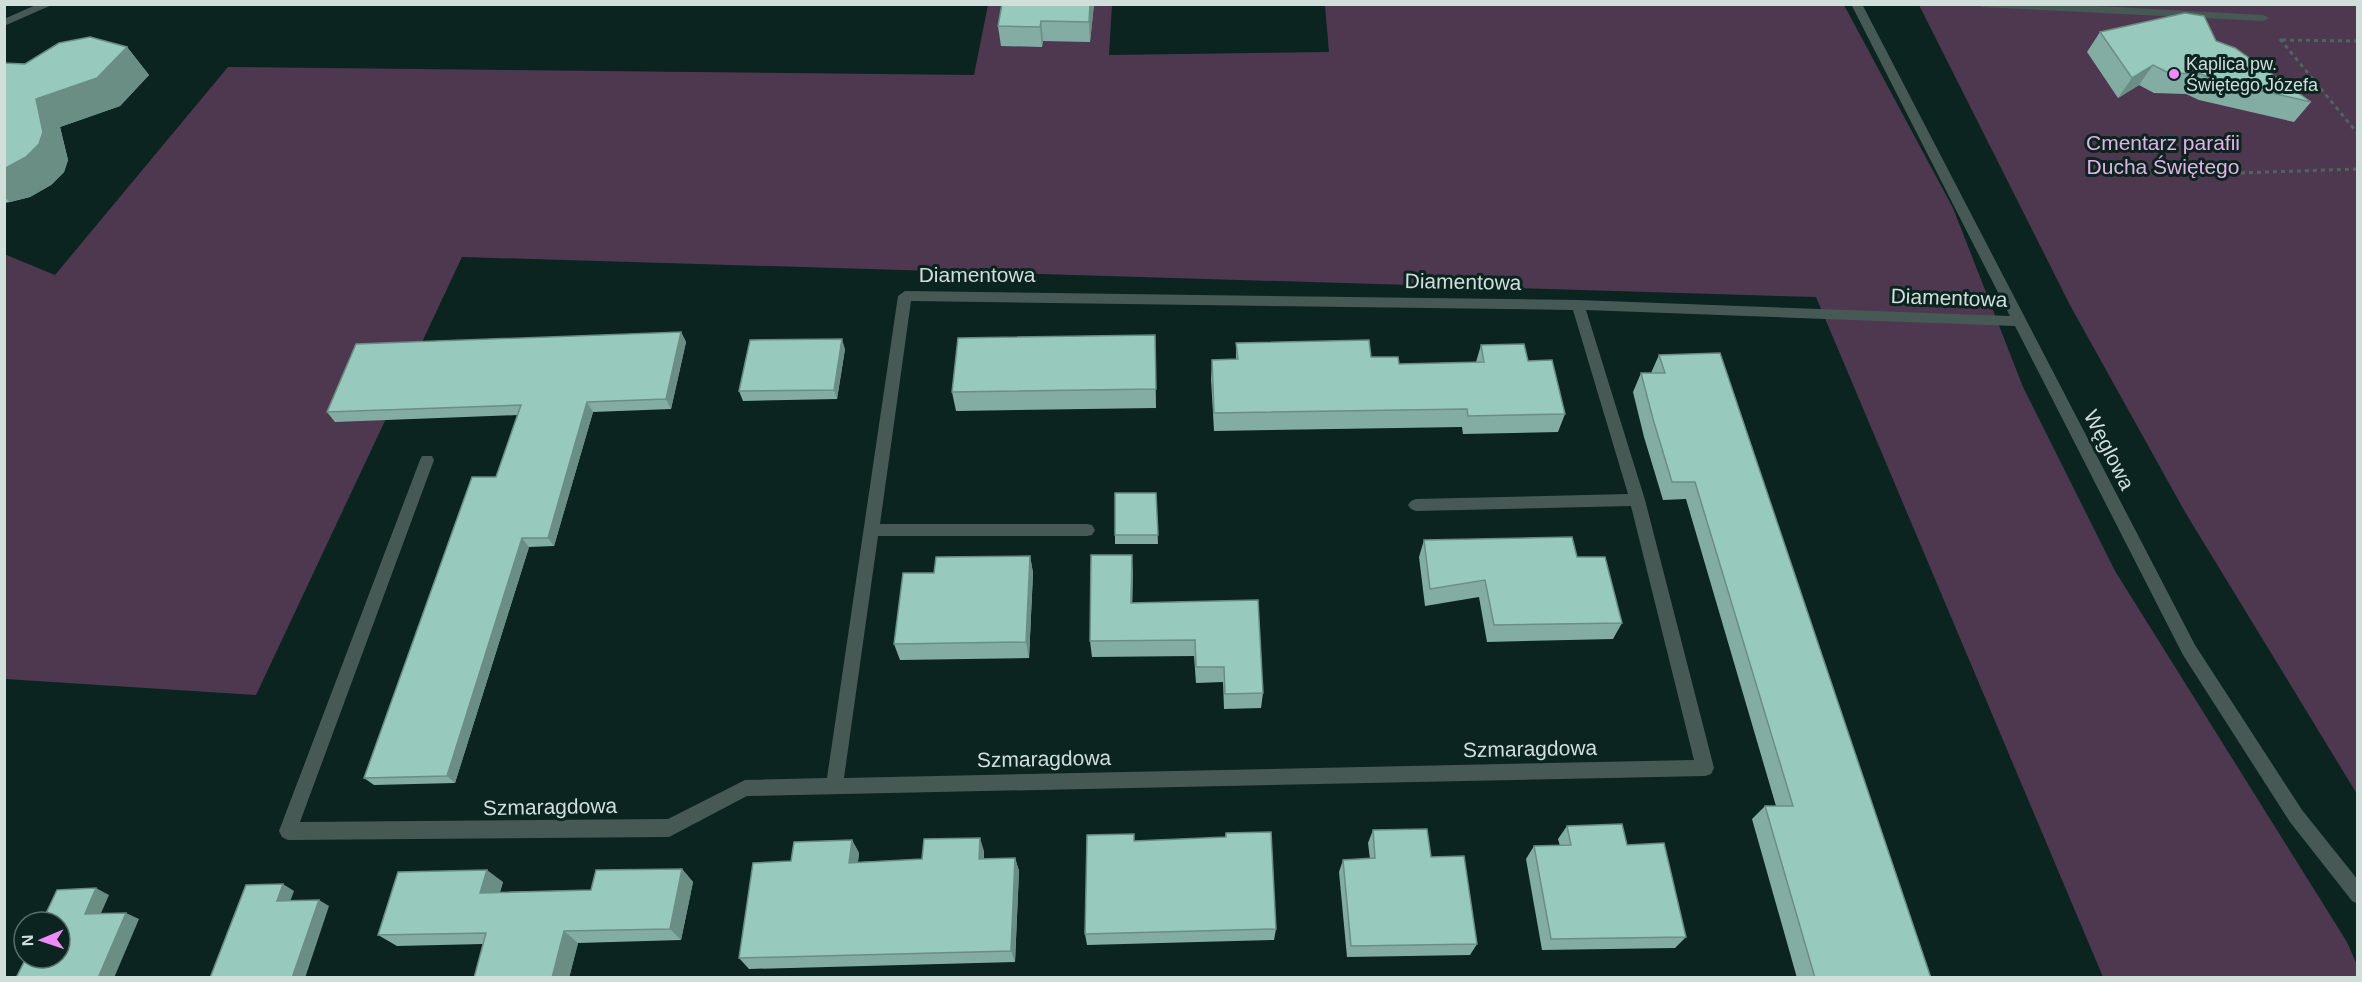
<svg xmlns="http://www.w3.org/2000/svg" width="2362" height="982" font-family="Arial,sans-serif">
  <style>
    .green { fill: #4e3850 }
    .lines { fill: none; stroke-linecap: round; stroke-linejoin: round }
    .path { stroke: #4f6460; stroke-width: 3; stroke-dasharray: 4 4; stroke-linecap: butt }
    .minor { fill: #475955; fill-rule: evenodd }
    .wall { fill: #83ada3 }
    .shaded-wall { fill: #6a8d84 }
    .building { fill: #98c9bd; stroke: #6a8d84; stroke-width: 1.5 }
    .poi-dot { fill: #ee8bf8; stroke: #0b241f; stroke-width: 2 }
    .labels { text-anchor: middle; stroke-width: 6; stroke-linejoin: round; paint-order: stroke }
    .far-poi-label { font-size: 18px; fill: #d1dfdb; stroke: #0b241f; text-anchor: start }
    .park-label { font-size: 21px; fill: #e1b3e4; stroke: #0b241f }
    .street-label { font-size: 21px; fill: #d1dfdb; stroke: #0b241f }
  </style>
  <rect width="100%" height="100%" fill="#0b241f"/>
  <g class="green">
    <path d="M 988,5 L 1112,5 L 1109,55 L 1329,52 L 1325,5 L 1844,5 L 1953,208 L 2023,387 L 2115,571 L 2347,942 L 2357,965 L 2357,977 L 2103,977 L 1816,297 L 462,257 L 256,695 L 5,679 L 4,254 L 55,275 L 228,67 L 974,75 Z"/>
    <path d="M 1919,5 L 2357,5 L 2357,794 L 2185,512 L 2071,307 Z"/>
  </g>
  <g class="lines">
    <g class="path">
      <path d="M 2280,39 L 2358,134"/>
      <path d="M 2282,40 L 2358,41"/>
      <path d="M 2177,175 L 2358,169"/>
    </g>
    <g class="minor">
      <path d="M 38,4 L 54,4 L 4,26 L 4,19 Z"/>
      <path d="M 1851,4 L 1862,4 L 2195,645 L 2302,810 L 2358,880 L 2358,904 L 2352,901 L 2290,822 L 2183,655 L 2015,326 L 1586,310 L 1645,500 L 1714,768 L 1711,774 L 1705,776 L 747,796 L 669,837 L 288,840 L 282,837 L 279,831 L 420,460 L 422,456 L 432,456 L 434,460 L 300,822 L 668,819 L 745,780 L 827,778 L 898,296 L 905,291 L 1578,300 L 2010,316 ZM 911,301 L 1573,310 L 1628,494 L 1416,499 L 1411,501 L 1408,505 L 1411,509 L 1416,511 L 1631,506 L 1694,760 L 844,778 L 878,536 L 1087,536 L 1092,535 L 1095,530 L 1092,525 L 1087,524 L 880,524 Z"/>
      <path d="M 1977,4 L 2060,4 L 2263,15 L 2269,18 L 2263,21 L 1982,7 Z"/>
    </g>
  </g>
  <g class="wall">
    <path d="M 1094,4 L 1090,42 L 1043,41 L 1042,47 L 1001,46 L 998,26 Z"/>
    <path d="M 2100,32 L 2216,41 L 2311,102 L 2294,122 L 2199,100 L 2186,94 L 2154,93 L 2139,85 L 2118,98 L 2087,52 Z"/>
    <path d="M 127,47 L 149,75 L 120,106 L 60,127 L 68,160 L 64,172 L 51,185 L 30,197 L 10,202 L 4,203 L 4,63 L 25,64 Z"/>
    <path d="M 681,332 L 686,342 L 671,409 L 593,412 L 554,546 L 529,547 L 455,783 L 374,785 L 364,778 L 496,477 L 518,415 L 335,422 L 327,412 Z"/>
    <path d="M 1155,335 L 1156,408 L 956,411 L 952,392 Z"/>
    <path d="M 1236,343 L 1371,357 L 1399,364 L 1476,362 L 1481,345 L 1528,361 L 1565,414 L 1558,432 L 1463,434 L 1462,427 L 1214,431 L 1211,379 L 1212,360 L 1236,359 Z"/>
    <path d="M 845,349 L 837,399 L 743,401 L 739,391 Z"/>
    <path d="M 1659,355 L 1931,978 L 1797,978 L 1752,819 L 1765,806 L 1776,806 L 1686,499 L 1663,500 L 1644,437 L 1633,392 L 1641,373 L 1651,373 Z"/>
    <path d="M 1156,493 L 1158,544 L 1115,544 L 1115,535 Z"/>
    <path d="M 1424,540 L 1577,557 L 1622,623 L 1613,639 L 1487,642 L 1479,597 L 1425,606 L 1419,557 Z"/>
    <path d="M 1030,556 L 1033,573 L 1029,658 L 900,660 L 894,644 L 934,573 Z"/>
    <path d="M 1133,571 L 1132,603 L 1258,600 L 1263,693 L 1261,708 L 1224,709 L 1223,682 L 1196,683 L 1194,656 L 1092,657 L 1090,641 Z"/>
    <path d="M 1567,826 L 1627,845 L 1686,937 L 1675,948 L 1542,950 L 1526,859 L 1534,846 L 1560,846 L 1558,839 Z"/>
    <path d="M 1373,830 L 1431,857 L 1477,944 L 1470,955 L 1347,957 L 1339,872 L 1343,860 L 1370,859 L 1368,843 Z"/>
    <path d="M 1226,833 L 1276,929 L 1274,940 L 1087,945 L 1085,934 L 1135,841 L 1225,837 Z"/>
    <path d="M 852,840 L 859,853 L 858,862 L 922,859 L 984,851 L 984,859 L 1015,858 L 1019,871 L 1015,962 L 749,969 L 739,958 L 791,861 Z"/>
    <path d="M 682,869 L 693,882 L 681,940 L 578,943 L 569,978 L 474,978 L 483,944 L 397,946 L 378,935 L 503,882 L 500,892 L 591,890 Z"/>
  </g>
  <g class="shaded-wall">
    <path d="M 1090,4 L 1094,4 L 1090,42 L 1089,22 Z"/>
    <path d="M 1041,21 L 1043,41 L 1042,47 L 1040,27 Z"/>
    <path d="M 127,47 L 149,75 L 120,106 L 60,127 L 68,160 L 64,172 L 51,185 L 30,197 L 10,202 L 4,197 L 4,169 L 36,99 Z"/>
    <path d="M 2153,65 L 2139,85 L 2118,98 L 2132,78 Z"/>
    <path d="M 681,332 L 686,342 L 671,409 L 666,399 Z"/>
    <path d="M 842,339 L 845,349 L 837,399 L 834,390 Z"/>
    <path d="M 587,402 L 593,412 L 554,546 L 548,538 Z"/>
    <path d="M 522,538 L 529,547 L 455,783 L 447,776 Z"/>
    <path d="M 1132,555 L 1133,571 L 1132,619 L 1131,603 Z"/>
    <path d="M 1030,556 L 1033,573 L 1029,658 L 1026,642 Z"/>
    <path d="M 980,838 L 984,851 L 983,872 L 979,859 Z"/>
    <path d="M 852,840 L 859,853 L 856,875 L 849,863 Z"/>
    <path d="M 1015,858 L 1019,871 L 1015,962 L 1011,951 Z"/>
    <path d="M 682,869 L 693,882 L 681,940 L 670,929 Z"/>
    <path d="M 487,870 L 503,882 L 496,905 L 480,893 Z"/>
    <path d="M 283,884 L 294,891 L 288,907 L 277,901 Z"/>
    <path d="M 96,888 L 109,895 L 98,920 L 85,914 Z"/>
    <path d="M 319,900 L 329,906 L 305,978 L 292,978 Z"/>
    <path d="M 126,913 L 139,919 L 114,978 L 98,978 Z"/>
    <path d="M 564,931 L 578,943 L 569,978 L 552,978 Z"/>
  </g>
  <g class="building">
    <path d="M 1002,4 L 1090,4 L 1089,22 L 1041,21 L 1040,27 L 998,26 Z"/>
    <path d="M 2185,13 L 2204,16 L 2216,41 L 2235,48 L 2311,102 L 2214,80 L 2201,74 L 2169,73 L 2153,65 L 2132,78 L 2100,32 Z"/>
    <path d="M 90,37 L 127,47 L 97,78 L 36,99 L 43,132 L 39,144 L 26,157 L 4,169 L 4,63 L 25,64 L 59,43 Z"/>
    <path d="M 681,332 L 666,399 L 587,402 L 548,538 L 522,538 L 447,776 L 364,778 L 472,477 L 496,477 L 521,405 L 327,412 L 356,344 Z"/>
    <path d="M 1155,335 L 1156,389 L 952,392 L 958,338 Z"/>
    <path d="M 842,339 L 834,390 L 739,391 L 750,340 Z"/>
    <path d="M 1369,340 L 1371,357 L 1398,357 L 1399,364 L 1484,362 L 1481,345 L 1524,344 L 1528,361 L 1552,360 L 1565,414 L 1468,416 L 1467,409 L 1214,413 L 1212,360 L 1238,359 L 1236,343 Z"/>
    <path d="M 1720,353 L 1931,978 L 1815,978 L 1765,806 L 1793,806 L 1695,482 L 1672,482 L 1653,419 L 1641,373 L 1665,373 L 1659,355 Z"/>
    <path d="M 1115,493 L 1156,493 L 1158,535 L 1115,535 Z"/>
    <path d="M 1572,537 L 1577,557 L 1605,557 L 1622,623 L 1494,625 L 1485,580 L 1430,589 L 1424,540 Z"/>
    <path d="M 1091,555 L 1132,555 L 1131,603 L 1258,600 L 1263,693 L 1225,694 L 1224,667 L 1196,667 L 1195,640 L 1090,641 Z"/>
    <path d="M 1030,556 L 1026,642 L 894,644 L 903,573 L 934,573 L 936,557 Z"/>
    <path d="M 1622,824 L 1627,845 L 1664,843 L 1686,937 L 1551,939 L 1534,846 L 1571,845 L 1567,826 Z"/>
    <path d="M 1427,829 L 1431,857 L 1464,856 L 1477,944 L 1351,946 L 1343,860 L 1375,858 L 1373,830 Z"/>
    <path d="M 1271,832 L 1276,929 L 1085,934 L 1087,835 L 1134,834 L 1134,841 L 1226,837 L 1226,833 Z"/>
    <path d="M 980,838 L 979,859 L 1015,858 L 1011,951 L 739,958 L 753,863 L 791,861 L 794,842 L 852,840 L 849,863 L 922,859 L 924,839 Z"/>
    <path d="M 682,869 L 670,929 L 564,931 L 552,978 L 474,978 L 486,933 L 378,935 L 398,872 L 487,870 L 480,893 L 591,890 L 596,870 Z"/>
    <path d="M 283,884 L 277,901 L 319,900 L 292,978 L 210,978 L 246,885 Z"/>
    <path d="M 96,888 L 85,914 L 126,913 L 98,978 L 16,978 L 26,958 L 60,958 L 60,922 L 42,922 L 57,890 Z"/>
  </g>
  <circle class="poi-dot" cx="2174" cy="74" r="6"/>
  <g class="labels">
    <g class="far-poi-label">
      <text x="2186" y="70">Kaplica pw.<tspan x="2186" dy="21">Świętego Józefa</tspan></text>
    </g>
    <g class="park-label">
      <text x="2163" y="150">Cmentarz parafii<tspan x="2163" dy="24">Ducha Świętego</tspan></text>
    </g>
    <g class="street-label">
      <text x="977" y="282">Diamentowa</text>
      <text transform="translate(1463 282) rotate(1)" y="7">Diamentowa</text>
      <text transform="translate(1949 298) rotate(2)" y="7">Diamentowa</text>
      <text transform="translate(2109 450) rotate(63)" y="7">Węglowa</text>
      <text transform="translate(1530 749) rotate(-1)" y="7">Szmaragdowa</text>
      <text transform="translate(1044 759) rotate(-1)" y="7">Szmaragdowa</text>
      <text transform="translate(550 807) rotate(-1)" y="7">Szmaragdowa</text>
    </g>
  </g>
  <rect width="2362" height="982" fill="none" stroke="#d1dfdb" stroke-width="12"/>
  <g transform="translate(42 940) rotate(268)"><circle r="28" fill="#0b241f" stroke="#5a6f6a" stroke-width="1.5"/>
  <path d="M0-4.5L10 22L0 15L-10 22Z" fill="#ee8bf8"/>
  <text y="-9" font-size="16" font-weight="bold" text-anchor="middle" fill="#d1dfdb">N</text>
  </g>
</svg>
